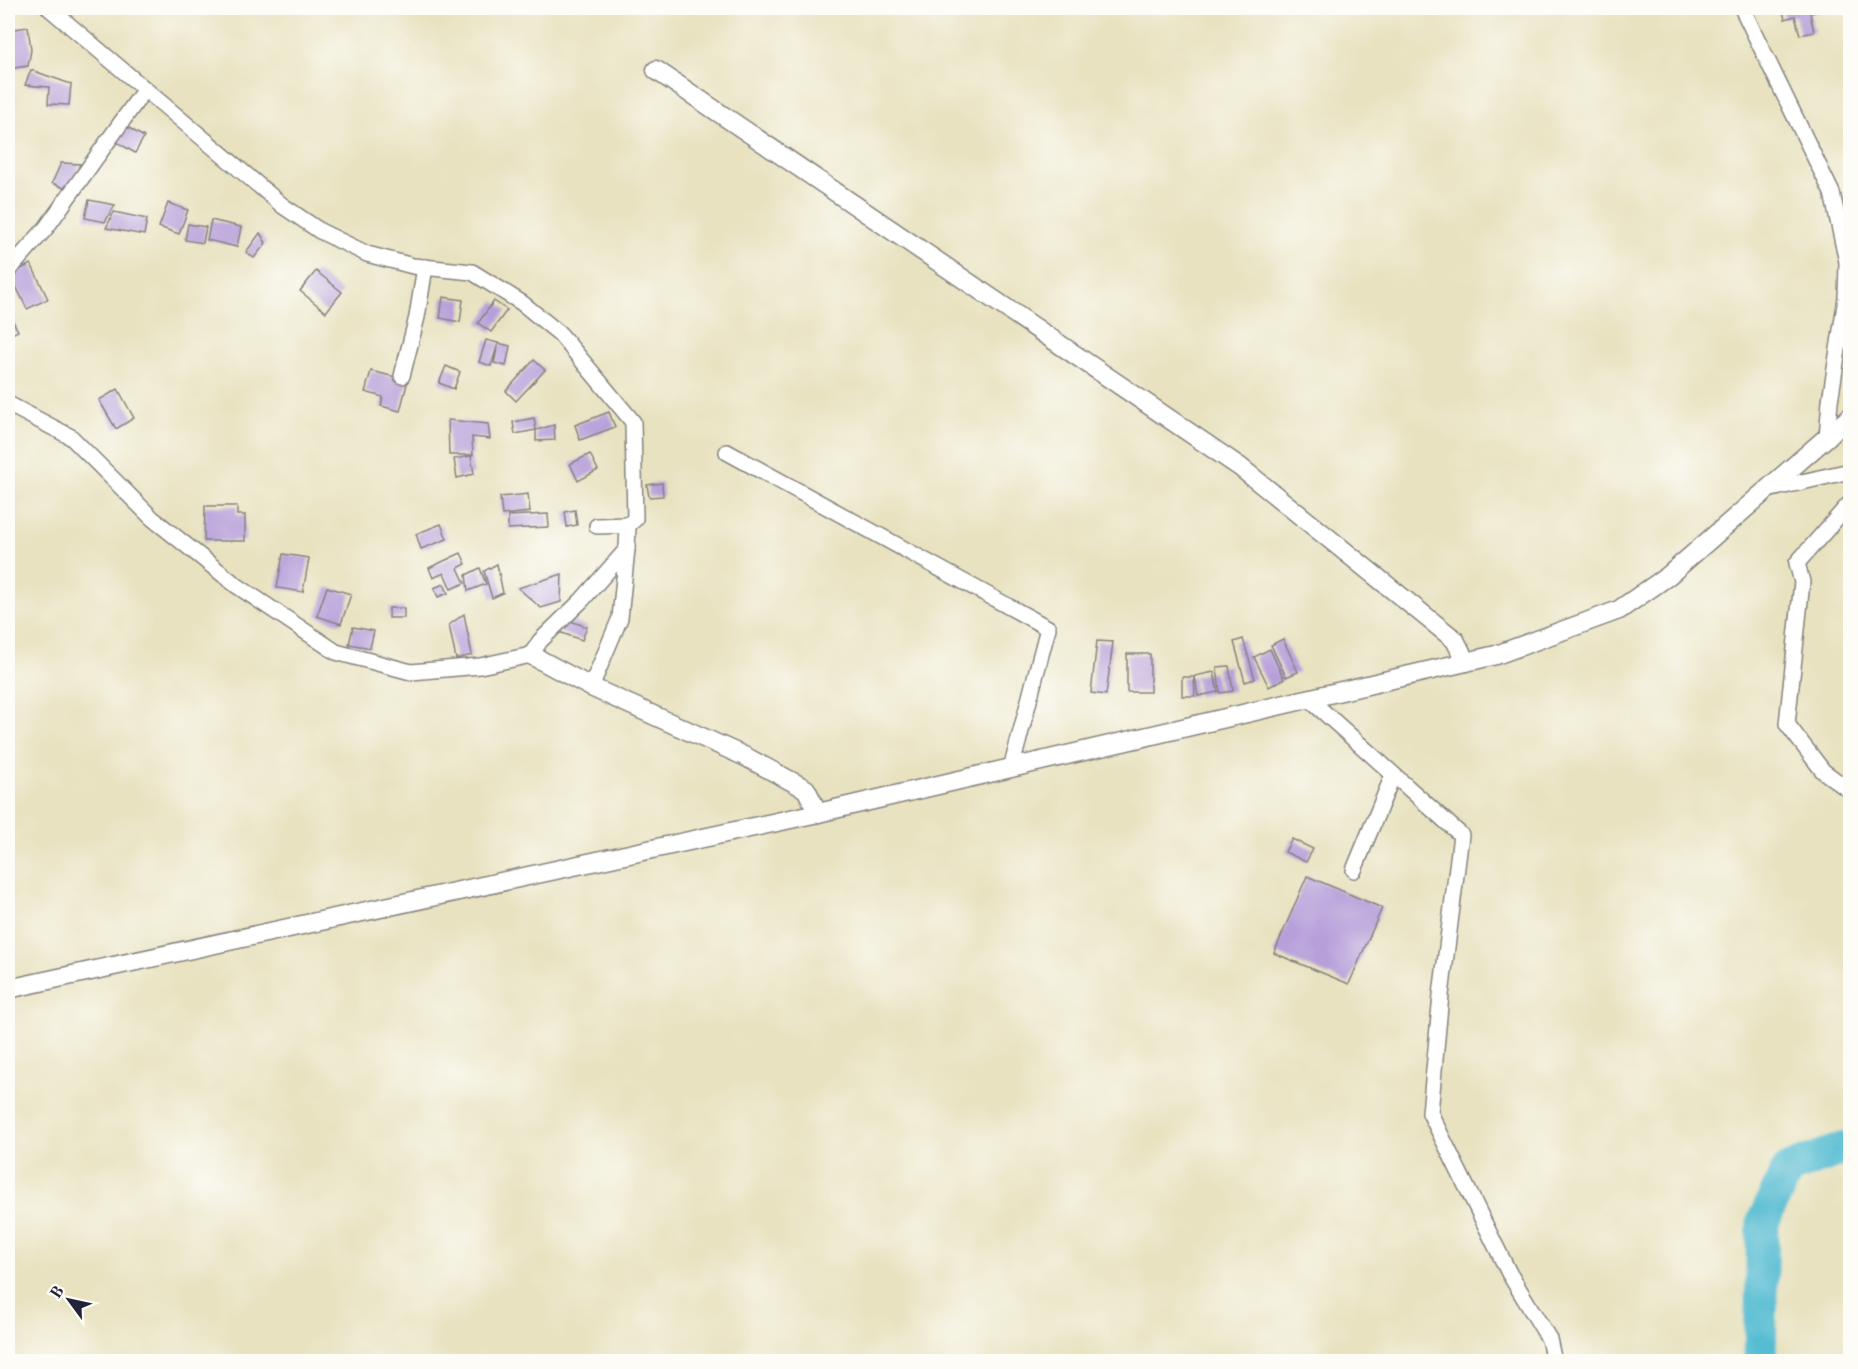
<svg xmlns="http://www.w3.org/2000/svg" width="1858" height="1369" font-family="'Old Standard TT',serif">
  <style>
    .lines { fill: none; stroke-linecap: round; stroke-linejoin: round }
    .river { stroke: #54bcd2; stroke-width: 33 }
    .building { fill: #b7a0da }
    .minor-casing { stroke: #85827e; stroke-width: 18 }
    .tertiary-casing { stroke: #85827e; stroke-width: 21 }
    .minor { stroke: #fff; stroke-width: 15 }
    .tertiary { stroke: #fff; stroke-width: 18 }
  </style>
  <rect width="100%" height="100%" fill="#fdfcf7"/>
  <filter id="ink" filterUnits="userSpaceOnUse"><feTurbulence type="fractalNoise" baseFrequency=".0167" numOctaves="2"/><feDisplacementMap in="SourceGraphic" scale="12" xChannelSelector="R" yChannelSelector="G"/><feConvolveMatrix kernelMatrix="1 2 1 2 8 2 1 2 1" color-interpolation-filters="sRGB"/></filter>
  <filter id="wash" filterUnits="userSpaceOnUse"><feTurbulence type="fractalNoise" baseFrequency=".008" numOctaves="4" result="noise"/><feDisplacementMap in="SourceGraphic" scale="24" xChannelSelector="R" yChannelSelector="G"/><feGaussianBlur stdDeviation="1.35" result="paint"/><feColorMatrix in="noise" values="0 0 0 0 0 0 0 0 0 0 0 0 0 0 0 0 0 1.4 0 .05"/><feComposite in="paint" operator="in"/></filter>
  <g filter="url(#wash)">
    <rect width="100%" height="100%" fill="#e8e2c0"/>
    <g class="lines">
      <path class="river" d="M 1760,1362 L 1763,1221 L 1788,1169 L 1850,1146"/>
    </g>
    <g id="blocks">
      <g class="building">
        <path d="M 1782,8 L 1830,8 L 1810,13 L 1814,32 L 1800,35 L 1795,16 L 1785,19 Z"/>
        <path d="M 28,27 L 31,50 L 28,66 L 8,69 L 8,30 Z"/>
        <path d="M 31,70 L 71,84 L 69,105 L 48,104 L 49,87 L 25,85 Z"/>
        <path d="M 124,125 L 144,137 L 135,153 L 115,141 Z"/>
        <path d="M 61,163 L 80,164 L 69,190 L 52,183 Z"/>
        <path d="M 89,200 L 115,205 L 105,222 L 85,218 Z"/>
        <path d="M 168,203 L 188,210 L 179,234 L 159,227 Z"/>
        <path d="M 114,212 L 147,219 L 144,235 L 106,228 Z"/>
        <path d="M 211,220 L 241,227 L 237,247 L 207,240 Z"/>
        <path d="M 188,224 L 206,227 L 203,243 L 185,240 Z"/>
        <path d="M 260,233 L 266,243 L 254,258 L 246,252 Z"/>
        <path d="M 31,264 L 48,299 L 27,309 L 10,274 Z"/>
        <path d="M 316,271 L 342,292 L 326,312 L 300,291 Z"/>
        <path d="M 443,297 L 463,300 L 460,322 L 440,318 Z"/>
        <path d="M 494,301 L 507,310 L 491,332 L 478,323 Z"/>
        <path d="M 8,312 L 18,331 L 8,336 Z"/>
        <path d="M 486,340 L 510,346 L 506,366 L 494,363 L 498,344 L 491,366 L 479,362 Z"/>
        <path d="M 534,360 L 545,370 L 516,401 L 506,391 Z"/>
        <path d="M 446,366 L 460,372 L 454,389 L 439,383 Z"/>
        <path d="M 371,371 L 408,380 L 400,411 L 381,406 L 383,397 L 365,392 Z"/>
        <path d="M 118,389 L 134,418 L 116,429 L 99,400 Z"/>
        <path d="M 609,412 L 615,427 L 580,440 L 575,425 Z"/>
        <path d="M 534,418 L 536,430 L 515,434 L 513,422 Z"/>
        <path d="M 448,420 L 488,424 L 490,439 L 472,437 L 473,455 L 449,455 Z"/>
        <path d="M 554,425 L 555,440 L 536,441 L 536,430 Z"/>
        <path d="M 590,454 L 598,470 L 578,481 L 570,464 Z"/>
        <path d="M 471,456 L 474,474 L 457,478 L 454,459 Z"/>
        <path d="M 662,483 L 663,496 L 649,497 L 647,485 Z"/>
        <path d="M 528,494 L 530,512 L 502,515 L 500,497 Z"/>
        <path d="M 205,506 L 237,506 L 237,515 L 245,515 L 245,541 L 204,541 Z"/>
        <path d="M 575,510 L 577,525 L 567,527 L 565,512 Z"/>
        <path d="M 548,514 L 549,527 L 508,529 L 508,516 Z"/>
        <path d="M 441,524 L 447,539 L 421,549 L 416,534 Z"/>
        <path d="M 461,553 L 466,564 L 458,568 L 465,583 L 451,589 L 444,573 L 433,578 L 429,568 Z"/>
        <path d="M 283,554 L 309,558 L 303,592 L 277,588 Z"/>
        <path d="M 497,564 L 503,593 L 492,598 L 484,571 Z"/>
        <path d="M 480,568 L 486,584 L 468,591 L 466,575 Z"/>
        <path d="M 562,574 L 561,602 L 541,608 L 518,588 Z"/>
        <path d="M 444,584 L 448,593 L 438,597 L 434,588 Z"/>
        <path d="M 327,587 L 351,594 L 341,624 L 317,616 Z"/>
        <rect x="389" y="608" width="15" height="10"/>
        <path d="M 464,614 L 472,655 L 456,659 L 449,625 Z"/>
        <path d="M 565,619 L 587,627 L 582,640 L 559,632 Z"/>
        <path d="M 353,627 L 374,631 L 370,648 L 349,644 Z"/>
        <path d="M 1243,639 L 1255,679 L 1245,682 L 1234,642 Z"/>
        <path d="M 1283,639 L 1298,672 L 1286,677 L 1271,645 Z"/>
        <path d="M 1097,641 L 1113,642 L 1106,695 L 1091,693 Z"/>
        <path d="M 1270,649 L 1284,679 L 1269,687 L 1254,657 Z"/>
        <rect x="1127" y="654" width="23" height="38"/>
        <path d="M 1229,666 L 1233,691 L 1220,693 L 1217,667 Z"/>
        <path d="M 1214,672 L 1218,692 L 1198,696 L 1195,676 Z"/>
        <path d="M 1182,677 L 1194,677 L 1195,696 L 1182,696 Z"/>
        <path d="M 1292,839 L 1313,849 L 1306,862 L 1285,852 Z"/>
        <path d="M 1307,876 L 1382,908 L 1349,984 L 1274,953 Z"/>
      </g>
    </g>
  </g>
  <g filter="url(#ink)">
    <use href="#blocks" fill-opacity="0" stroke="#85827e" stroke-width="1.5"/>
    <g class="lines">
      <g class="minor-casing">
        <g id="minor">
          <path d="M 49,8 L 283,206 L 320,231 L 367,254 L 413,266 L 472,272 L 522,303 L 560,334 L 633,422 L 635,519 L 628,525"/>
          <path d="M 1742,8 L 1832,193 L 1847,262 L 1846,298 L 1830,401 L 1827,437"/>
          <path d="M 8,271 L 46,228 L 145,89"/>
          <path d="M 402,376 L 417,317 L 425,267"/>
          <path d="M 8,404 L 71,437 L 152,518 L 236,585 L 336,652 L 411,672 L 480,666 L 531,655 L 540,641 L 582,600 L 627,549 L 620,618 L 591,687"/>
          <path d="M 727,452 L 1048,628 L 1011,769"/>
          <path d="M 1767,490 L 1850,471"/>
          <path d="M 1850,503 L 1797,563 L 1802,582 L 1787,724 L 1823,771 L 1850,791"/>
          <path d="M 597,526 L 628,525 L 627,549"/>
          <path d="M 1308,698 L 1461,835 L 1441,995 L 1430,1113 L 1509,1273 L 1549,1339 L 1554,1362"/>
          <path d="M 1354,870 L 1393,775"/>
        </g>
      </g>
      <g class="tertiary-casing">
        <g id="tertiary">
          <path d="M 656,70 L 1240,467 L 1455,640 L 1466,662"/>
          <path d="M 531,655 L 591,687 L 746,757 L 806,789 L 818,813"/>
          <path d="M 8,989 L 818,813 L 1496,655 L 1619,610 L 1668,576 L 1850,417"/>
        </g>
      </g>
      <use href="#minor" class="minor"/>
      <use href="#tertiary" class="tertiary"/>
    </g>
  </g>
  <rect width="1858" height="1369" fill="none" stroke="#fdfcf7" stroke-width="30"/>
  <g transform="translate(69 1300) rotate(303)" stroke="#fdfcf7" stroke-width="4.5" paint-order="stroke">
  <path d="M0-4.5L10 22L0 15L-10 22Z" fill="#22223b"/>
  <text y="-9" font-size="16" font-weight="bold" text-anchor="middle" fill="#22223b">B</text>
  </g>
</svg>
